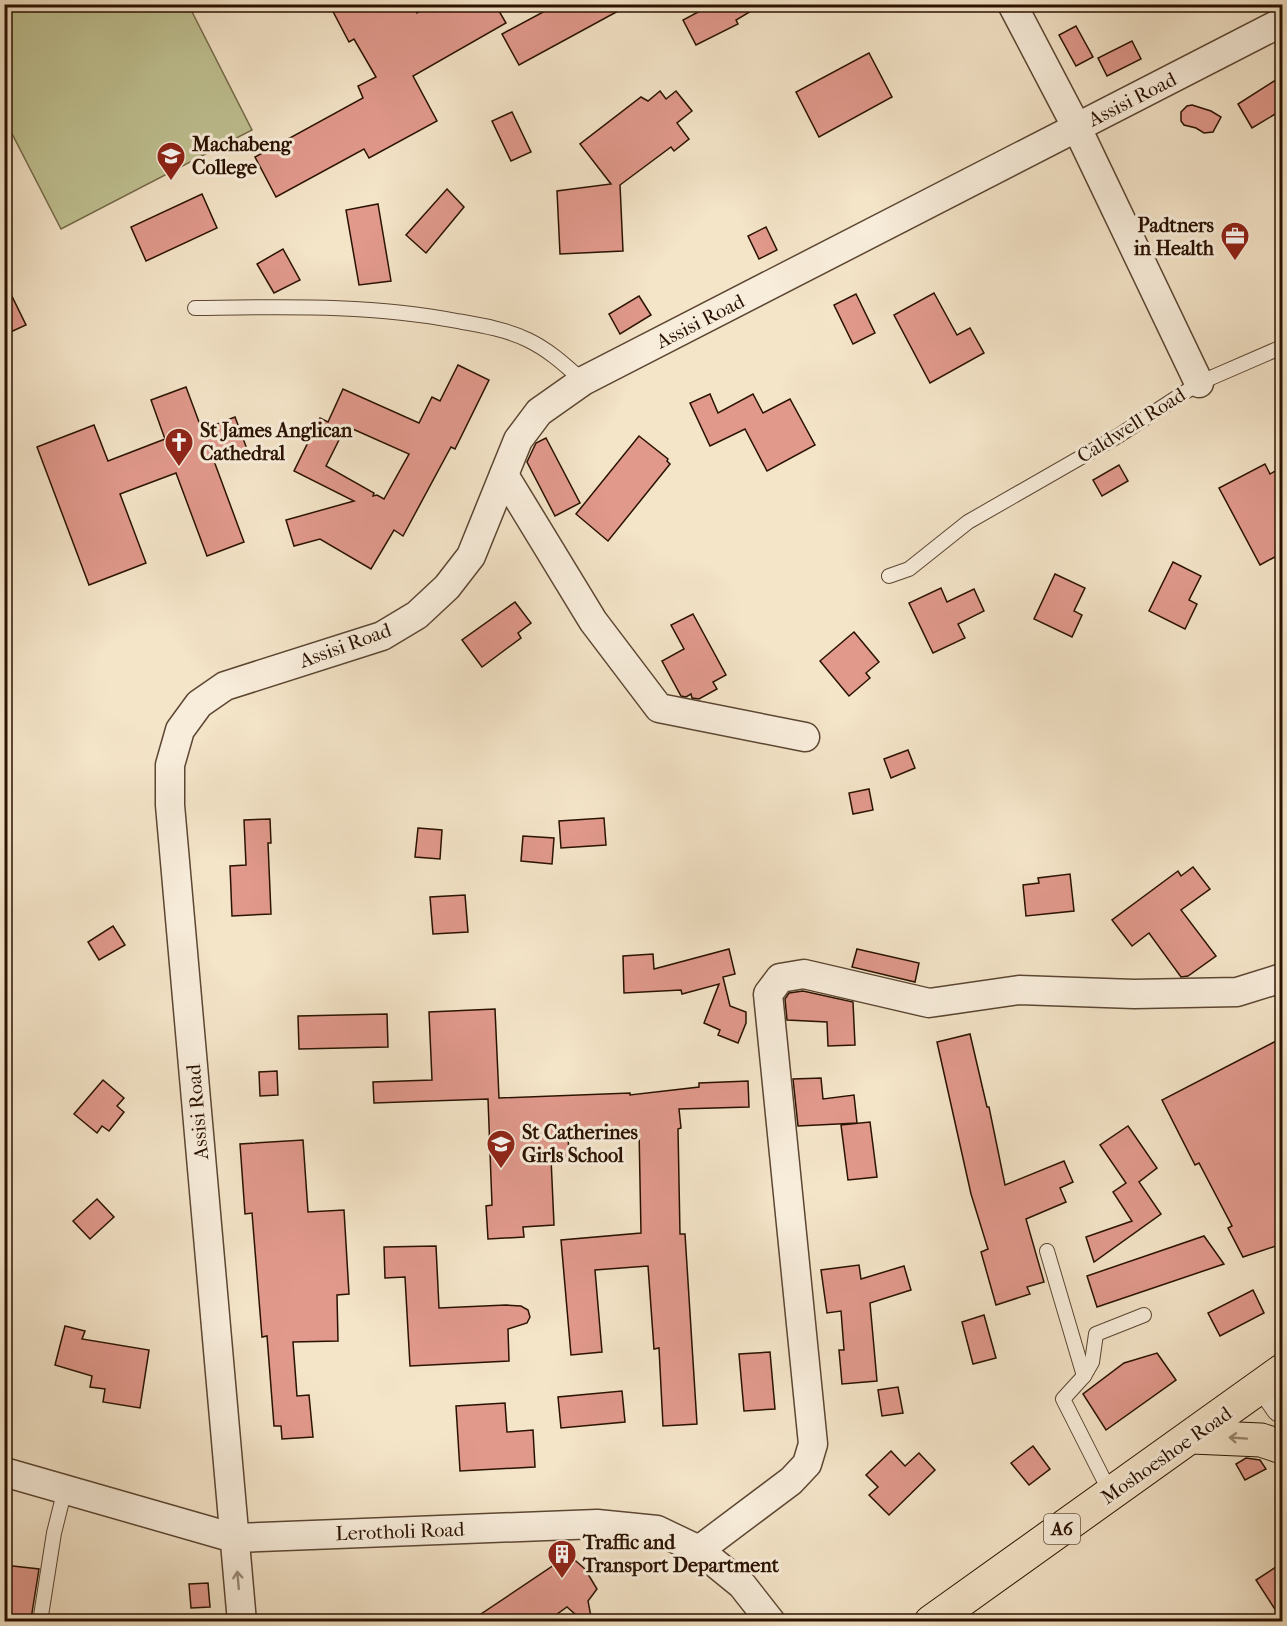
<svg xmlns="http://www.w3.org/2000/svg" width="1287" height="1626" font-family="'IM FELL French Canon',serif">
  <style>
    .green { fill: #c0c293; stroke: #756a4a; stroke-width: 1.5 }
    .building { fill: #e1998c; stroke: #2a1200; stroke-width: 1.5; fill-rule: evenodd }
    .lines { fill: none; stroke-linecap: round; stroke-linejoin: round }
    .service-casing { stroke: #5c4632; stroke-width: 16 }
    .minor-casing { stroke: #5c4632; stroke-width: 31 }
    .tertiary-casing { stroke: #5c4632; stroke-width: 35 }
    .primary-casing { stroke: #2a1200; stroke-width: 35 }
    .service { stroke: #f8eddb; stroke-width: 14 }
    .minor { stroke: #f8eddb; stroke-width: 28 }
    .tertiary { stroke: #f8eddb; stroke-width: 33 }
    .primary { stroke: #f4e4c8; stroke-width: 33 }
    .oneway { stroke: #99866e }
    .oneway2 { stroke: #9b8a78 }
    .labels { text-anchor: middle; stroke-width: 6; stroke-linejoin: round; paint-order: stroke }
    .shield { fill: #f8eddb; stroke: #685442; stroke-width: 1.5 }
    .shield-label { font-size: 18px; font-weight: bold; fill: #2a1200 }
    .street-label { font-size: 20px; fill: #2a1200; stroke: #f8eddb }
    .poi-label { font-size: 20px; font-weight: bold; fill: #2a1200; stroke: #f8eddb; text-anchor: start }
  </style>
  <rect width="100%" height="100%" fill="#f4e4c8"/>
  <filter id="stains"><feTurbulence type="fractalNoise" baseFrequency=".00333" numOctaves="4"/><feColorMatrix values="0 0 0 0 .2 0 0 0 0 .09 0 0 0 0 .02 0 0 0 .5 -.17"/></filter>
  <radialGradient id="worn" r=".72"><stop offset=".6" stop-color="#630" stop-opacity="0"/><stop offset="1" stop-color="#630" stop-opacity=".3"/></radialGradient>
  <path class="green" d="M 188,4 L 252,130 L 61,229 L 5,120 L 5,5 Z"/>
  <g class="building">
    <path d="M 329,4 L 412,4 L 417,13 L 432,4 L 495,4 L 506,23 L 413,76 L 437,121 L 369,158 L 364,149 L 276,197 L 255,157 L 363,98 L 358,86 L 376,77 L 354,39 L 349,42 Z"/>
    <path d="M 558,4 L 631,4 L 519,65 L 502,34 Z"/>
    <path d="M 713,4 L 763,4 L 736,20 L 738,24 L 696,45 L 683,20 Z"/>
    <path d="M 1076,26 L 1093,57 L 1076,66 L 1059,35 Z"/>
    <path d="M 1132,41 L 1141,59 L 1107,76 L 1098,58 Z"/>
    <path d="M 869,53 L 892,97 L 819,137 L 796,92 Z"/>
    <path d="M 1282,76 L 1282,110 L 1252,128 L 1238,104 Z"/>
    <path d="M 660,91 L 666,99 L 676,91 L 692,111 L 677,123 L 689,139 L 674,151 L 671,147 L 620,185 L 623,251 L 560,254 L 557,191 L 611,184 L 580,144 L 641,97 L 648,101 Z"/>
    <path d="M 1192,105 L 1211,111 L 1221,117 L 1213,132 L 1204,133 L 1196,128 L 1184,125 L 1181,121 L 1181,112 L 1187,106 Z"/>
    <path d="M 512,112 L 531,152 L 511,161 L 492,121 Z"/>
    <path d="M 447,189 L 464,207 L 426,253 L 406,235 Z"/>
    <path d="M 202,194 L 217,228 L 146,261 L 131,227 Z"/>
    <path d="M 378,204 L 391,281 L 359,285 L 346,210 Z"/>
    <path d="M 766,227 L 777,250 L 759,259 L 748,236 Z"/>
    <path d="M 283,249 L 300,280 L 274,293 L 257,264 Z"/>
    <path d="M 4,280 L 26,325 L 4,335 Z"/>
    <path d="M 934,293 L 957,335 L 970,328 L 984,353 L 930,383 L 894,315 Z"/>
    <path d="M 856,294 L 875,333 L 853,344 L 834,305 Z"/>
    <path d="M 639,296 L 651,315 L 620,334 L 609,314 Z"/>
    <path d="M 458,365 L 489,380 L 455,449 L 451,447 L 403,536 L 394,530 L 371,569 L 320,539 L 294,546 L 286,520 L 354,501 L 294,471 L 320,418 L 328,422 L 343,389 L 419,423 L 432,397 L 440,401 ZM 346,426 L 409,454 L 384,499 L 377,495 L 373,496 L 374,493 L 326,466 Z"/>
    <path d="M 186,387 L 202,430 L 235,417 L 247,449 L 214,461 L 244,542 L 207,556 L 176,473 L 120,494 L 146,563 L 89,585 L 37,447 L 94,425 L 108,461 L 165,439 L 151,400 Z"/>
    <path d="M 710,394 L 718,413 L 753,394 L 763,413 L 790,399 L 815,445 L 767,471 L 745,429 L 710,446 L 690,403 Z"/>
    <path d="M 639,436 L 668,459 L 667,461 L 670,464 L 608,541 L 576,514 Z"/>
    <path d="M 546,438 L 580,503 L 555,516 L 527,462 L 536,443 Z"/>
    <path d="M 1265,464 L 1270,474 L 1282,467 L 1282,553 L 1260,565 L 1219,488 Z"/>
    <path d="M 1119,465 L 1128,481 L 1102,496 L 1093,480 Z"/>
    <path d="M 1173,562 L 1201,576 L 1189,600 L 1197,604 L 1185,629 L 1149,611 Z"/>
    <path d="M 1055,574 L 1085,588 L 1074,611 L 1082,615 L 1072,637 L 1034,619 Z"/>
    <path d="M 941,588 L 947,602 L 974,589 L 984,611 L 958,624 L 965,638 L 933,653 L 909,603 Z"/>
    <path d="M 515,602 L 531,623 L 518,633 L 521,638 L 482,667 L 462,640 Z"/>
    <path d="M 693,614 L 726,675 L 713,682 L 717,689 L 699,699 L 692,698 L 691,694 L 686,697 L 681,696 L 662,661 L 684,649 L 671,625 Z"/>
    <path d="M 854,632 L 879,662 L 866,673 L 870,678 L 849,696 L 820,661 Z"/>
    <path d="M 908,750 L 915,768 L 891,778 L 884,759 Z"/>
    <path d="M 869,789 L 873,810 L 853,814 L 849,793 Z"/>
    <path d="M 604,818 L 606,845 L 561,848 L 559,821 Z"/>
    <path d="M 270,819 L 271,843 L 268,843 L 271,914 L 232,916 L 230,866 L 246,865 L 244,820 Z"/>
    <path d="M 418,828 L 442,830 L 440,859 L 415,857 Z"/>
    <path d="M 523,836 L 554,838 L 552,864 L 521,861 Z"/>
    <path d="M 1193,867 L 1210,889 L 1181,910 L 1216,956 L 1188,976 L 1181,977 L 1149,933 L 1132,946 L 1112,920 L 1178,871 L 1181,876 Z"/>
    <path d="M 1070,874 L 1074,911 L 1026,916 L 1023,885 L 1039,883 L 1038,878 Z"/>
    <path d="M 465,895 L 468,932 L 433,934 L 430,897 Z"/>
    <path d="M 113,926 L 125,945 L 99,960 L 88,942 Z"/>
    <path d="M 729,949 L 735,974 L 723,977 L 730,1006 L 746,1012 L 746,1023 L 738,1043 L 718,1035 L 720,1030 L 704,1023 L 719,984 L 682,994 L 681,990 L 624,993 L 623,956 L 653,954 L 654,969 Z"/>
    <path d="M 857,949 L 919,963 L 915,982 L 852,967 Z"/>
    <path d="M 803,991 L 853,1002 L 855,1045 L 828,1046 L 827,1022 L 787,1020 L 785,999 L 789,993 Z"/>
    <path d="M 495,1009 L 499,1098 L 630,1093 L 630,1095 L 699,1087 L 699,1083 L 748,1081 L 749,1107 L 679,1109 L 681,1128 L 678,1129 L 680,1234 L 685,1234 L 697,1424 L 663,1426 L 659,1348 L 654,1349 L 648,1266 L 595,1270 L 602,1352 L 571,1355 L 561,1240 L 641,1233 L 639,1129 L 568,1132 L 569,1157 L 551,1158 L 554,1225 L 523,1227 L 524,1237 L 488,1239 L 486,1206 L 492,1205 L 488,1099 L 374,1103 L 373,1082 L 432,1080 L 429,1012 Z"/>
    <path d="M 387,1014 L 388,1047 L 299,1049 L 298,1016 Z"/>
    <path d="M 970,1034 L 987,1107 L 989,1107 L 1005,1185 L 1064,1161 L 1073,1182 L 1060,1188 L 1066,1202 L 1026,1219 L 1044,1282 L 1027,1287 L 1030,1294 L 996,1305 L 981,1252 L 988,1249 L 971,1194 L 937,1042 Z"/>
    <path d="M 1282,1038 L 1282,1244 L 1243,1257 L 1228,1228 L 1232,1226 L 1199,1163 L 1195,1165 L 1162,1100 Z"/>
    <path d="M 277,1071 L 278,1095 L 260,1096 L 259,1072 Z"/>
    <path d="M 821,1078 L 823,1099 L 854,1095 L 857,1123 L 798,1126 L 793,1079 Z"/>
    <path d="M 103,1080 L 124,1098 L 117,1106 L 124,1112 L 109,1131 L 102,1126 L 97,1133 L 74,1114 Z"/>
    <path d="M 870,1122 L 877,1177 L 848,1180 L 841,1125 Z"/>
    <path d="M 1128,1126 L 1157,1168 L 1139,1182 L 1161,1214 L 1094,1262 L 1086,1237 L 1132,1221 L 1113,1192 L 1126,1183 L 1100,1145 Z"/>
    <path d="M 303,1140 L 308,1212 L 344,1210 L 349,1294 L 337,1295 L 338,1341 L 293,1342 L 297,1396 L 309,1395 L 313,1437 L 282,1439 L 281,1426 L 274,1426 L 267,1336 L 262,1337 L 252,1213 L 245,1214 L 240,1144 Z"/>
    <path d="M 97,1199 L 114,1217 L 90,1239 L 73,1221 Z"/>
    <path d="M 1204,1236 L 1224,1264 L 1097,1307 L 1087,1276 Z"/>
    <path d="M 436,1246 L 439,1308 L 506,1305 L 521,1306 L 528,1310 L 530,1317 L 527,1323 L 508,1329 L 509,1361 L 410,1366 L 405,1277 L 385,1278 L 384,1247 Z"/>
    <path d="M 859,1265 L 861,1279 L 904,1266 L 911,1290 L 870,1303 L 877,1381 L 842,1384 L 839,1350 L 844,1350 L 841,1311 L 827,1313 L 821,1270 Z"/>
    <path d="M 1253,1290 L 1264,1313 L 1220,1336 L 1208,1313 Z"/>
    <path d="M 984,1315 L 996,1358 L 973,1364 L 962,1322 Z"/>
    <path d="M 65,1326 L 85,1331 L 82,1339 L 149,1350 L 140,1408 L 103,1402 L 105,1389 L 90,1387 L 92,1376 L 55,1365 Z"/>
    <path d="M 770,1352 L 775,1409 L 744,1411 L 739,1354 Z"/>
    <path d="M 1157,1353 L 1176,1380 L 1106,1430 L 1083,1394 L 1124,1363 Z"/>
    <path d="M 898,1387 L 903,1413 L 882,1416 L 878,1390 Z"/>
    <path d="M 622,1391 L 625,1422 L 561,1428 L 558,1397 Z"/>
    <path d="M 505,1403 L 507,1432 L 533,1430 L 535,1467 L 460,1471 L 456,1406 Z"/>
    <path d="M 1033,1446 L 1050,1469 L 1029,1485 L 1011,1463 Z"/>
    <path d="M 891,1451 L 905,1466 L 919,1453 L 935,1470 L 889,1515 L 869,1495 L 878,1487 L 866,1475 Z"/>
    <path d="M 1246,1458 L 1260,1460 L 1266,1469 L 1245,1480 L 1236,1464 Z"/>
    <path d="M 569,1555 L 585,1569 L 597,1589 L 588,1601 L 592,1622 L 584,1622 L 567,1607 L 546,1622 L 469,1622 Z"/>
    <path d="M 1282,1563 L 1282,1620 L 1256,1580 Z"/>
    <path d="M 4,1565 L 39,1569 L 31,1619 L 4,1616 Z"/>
    <path d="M 208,1583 L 210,1607 L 191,1608 L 189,1584 Z"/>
  </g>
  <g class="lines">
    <g class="service-casing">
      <g id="service">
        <path d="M 195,308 C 283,307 370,304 457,321 C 480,325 506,329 528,340 C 549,350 565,365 583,381"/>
        <path d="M 889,576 L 909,569 L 968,522 L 1118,436 L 1199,383 L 1282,347"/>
        <path d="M 1047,1251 L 1084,1376 L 1063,1399 L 1111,1494"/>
        <path d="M 1084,1376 L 1092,1362 L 1096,1334 L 1144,1315"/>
        <path d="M 40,1622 L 54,1533 L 65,1489"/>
      </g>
    </g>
    <g class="minor-casing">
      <g id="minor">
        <path d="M 1012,4 L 1077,128 L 1199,383"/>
        <path d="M 504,475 L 593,621 L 659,708 L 805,737"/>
        <path d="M 4,1472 L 234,1538 L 597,1524 L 657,1530 L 699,1550 L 742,1585 L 771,1622"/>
        <path d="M 699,1550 L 791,1481 L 807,1464 L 813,1444 L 768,994 L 780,978 L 804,974 L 929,1003 L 1019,990 L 1134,994 L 1237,992 L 1282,978"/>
        <path d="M 242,1622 L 170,805 L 170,765 L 180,730 L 199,704 L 225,686 L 382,636 L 417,615 L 447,587 L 471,556 L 518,440 L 539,412 L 583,381 L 1282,22"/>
      </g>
    </g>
    <g class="tertiary-casing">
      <path id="tertiary" d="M 1266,1383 L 1282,1406"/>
    </g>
    <g class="primary-casing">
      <g id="primary">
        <path d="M 1192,1437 L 1261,1440 L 1282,1447"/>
        <path d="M 931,1622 L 1282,1371"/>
      </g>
    </g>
    <use href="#service" class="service"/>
    <use href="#minor" class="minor"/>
    <use href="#tertiary" class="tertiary"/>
    <use href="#primary" class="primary"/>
  </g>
  <defs><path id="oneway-shaft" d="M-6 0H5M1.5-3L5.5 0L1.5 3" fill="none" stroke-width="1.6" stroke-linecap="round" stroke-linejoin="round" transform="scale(1.5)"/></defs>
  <use class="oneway" href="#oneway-shaft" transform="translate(1238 1438) rotate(-176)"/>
  <use class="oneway2" href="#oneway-shaft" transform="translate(238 1580) rotate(-95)"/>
  <defs>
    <g id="school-pin" transform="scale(1.5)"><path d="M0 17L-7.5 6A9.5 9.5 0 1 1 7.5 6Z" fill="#8f2418" stroke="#f8eddb"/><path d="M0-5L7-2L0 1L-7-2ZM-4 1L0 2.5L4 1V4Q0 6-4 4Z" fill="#fff"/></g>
    <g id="office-pin" transform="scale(1.5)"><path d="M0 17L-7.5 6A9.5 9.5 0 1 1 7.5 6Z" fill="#8f2418" stroke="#f8eddb"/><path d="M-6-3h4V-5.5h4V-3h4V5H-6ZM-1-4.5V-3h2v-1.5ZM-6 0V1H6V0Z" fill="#fff"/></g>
    <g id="church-pin" transform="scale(1.5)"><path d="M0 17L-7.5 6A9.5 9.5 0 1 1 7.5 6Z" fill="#8f2418" stroke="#f8eddb"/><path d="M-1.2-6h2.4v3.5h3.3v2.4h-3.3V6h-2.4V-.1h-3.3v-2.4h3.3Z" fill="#fff"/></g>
    <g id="building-pin" transform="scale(1.5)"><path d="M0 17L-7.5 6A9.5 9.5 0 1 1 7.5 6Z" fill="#8f2418" stroke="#f8eddb"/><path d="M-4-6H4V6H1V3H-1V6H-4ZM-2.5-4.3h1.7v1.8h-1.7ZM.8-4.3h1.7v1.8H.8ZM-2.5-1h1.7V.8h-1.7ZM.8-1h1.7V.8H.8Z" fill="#fff"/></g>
  </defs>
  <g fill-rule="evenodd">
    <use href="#school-pin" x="171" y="156"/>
    <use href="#office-pin" x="1235" y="236"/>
    <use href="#church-pin" x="179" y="442"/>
    <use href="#school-pin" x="501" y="1144"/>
    <use href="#building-pin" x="562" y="1554"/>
  </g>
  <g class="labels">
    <rect class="shield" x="1044" y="1514" width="36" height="30" rx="4.5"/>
    <g class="shield-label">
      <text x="1062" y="1535">A6</text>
    </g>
    <g class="street-label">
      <text transform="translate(1132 99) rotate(-27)" y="7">Assisi Road</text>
      <text transform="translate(700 321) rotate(-27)" y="7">Assisi Road</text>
      <text transform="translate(1131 425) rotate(-32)" y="7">Caldwell Road</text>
      <text transform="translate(345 645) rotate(-20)" y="7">Assisi Road</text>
      <text transform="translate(197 1112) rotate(-95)" y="7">Assisi Road</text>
      <text transform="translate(1166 1455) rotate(-35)" y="7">Moshoeshoe Road</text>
      <text transform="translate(400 1531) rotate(-2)" y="7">Lerotholi Road</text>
    </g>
    <g class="poi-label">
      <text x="192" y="151">Machabeng<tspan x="192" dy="23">College</tspan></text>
      <text x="1214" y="232" text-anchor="end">Padtners<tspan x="1214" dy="23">in Health</tspan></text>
      <text x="200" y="437">St James Anglican<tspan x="200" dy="23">Cathedral</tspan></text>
      <text x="522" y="1139">St Catherines<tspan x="522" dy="23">Girls School</tspan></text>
      <text x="583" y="1549">Traffic and<tspan x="583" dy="23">Transport Department</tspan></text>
    </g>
  </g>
  <rect width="1287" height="1626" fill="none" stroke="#f4e4c8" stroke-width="24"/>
  <rect x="6" y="6" width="1275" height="1614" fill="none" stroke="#2a1200" stroke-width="3"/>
  <rect x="12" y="12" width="1263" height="1602" fill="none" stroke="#2a1200" stroke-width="1.5"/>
  <rect width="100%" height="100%" filter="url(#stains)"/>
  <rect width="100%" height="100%" fill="url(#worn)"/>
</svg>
